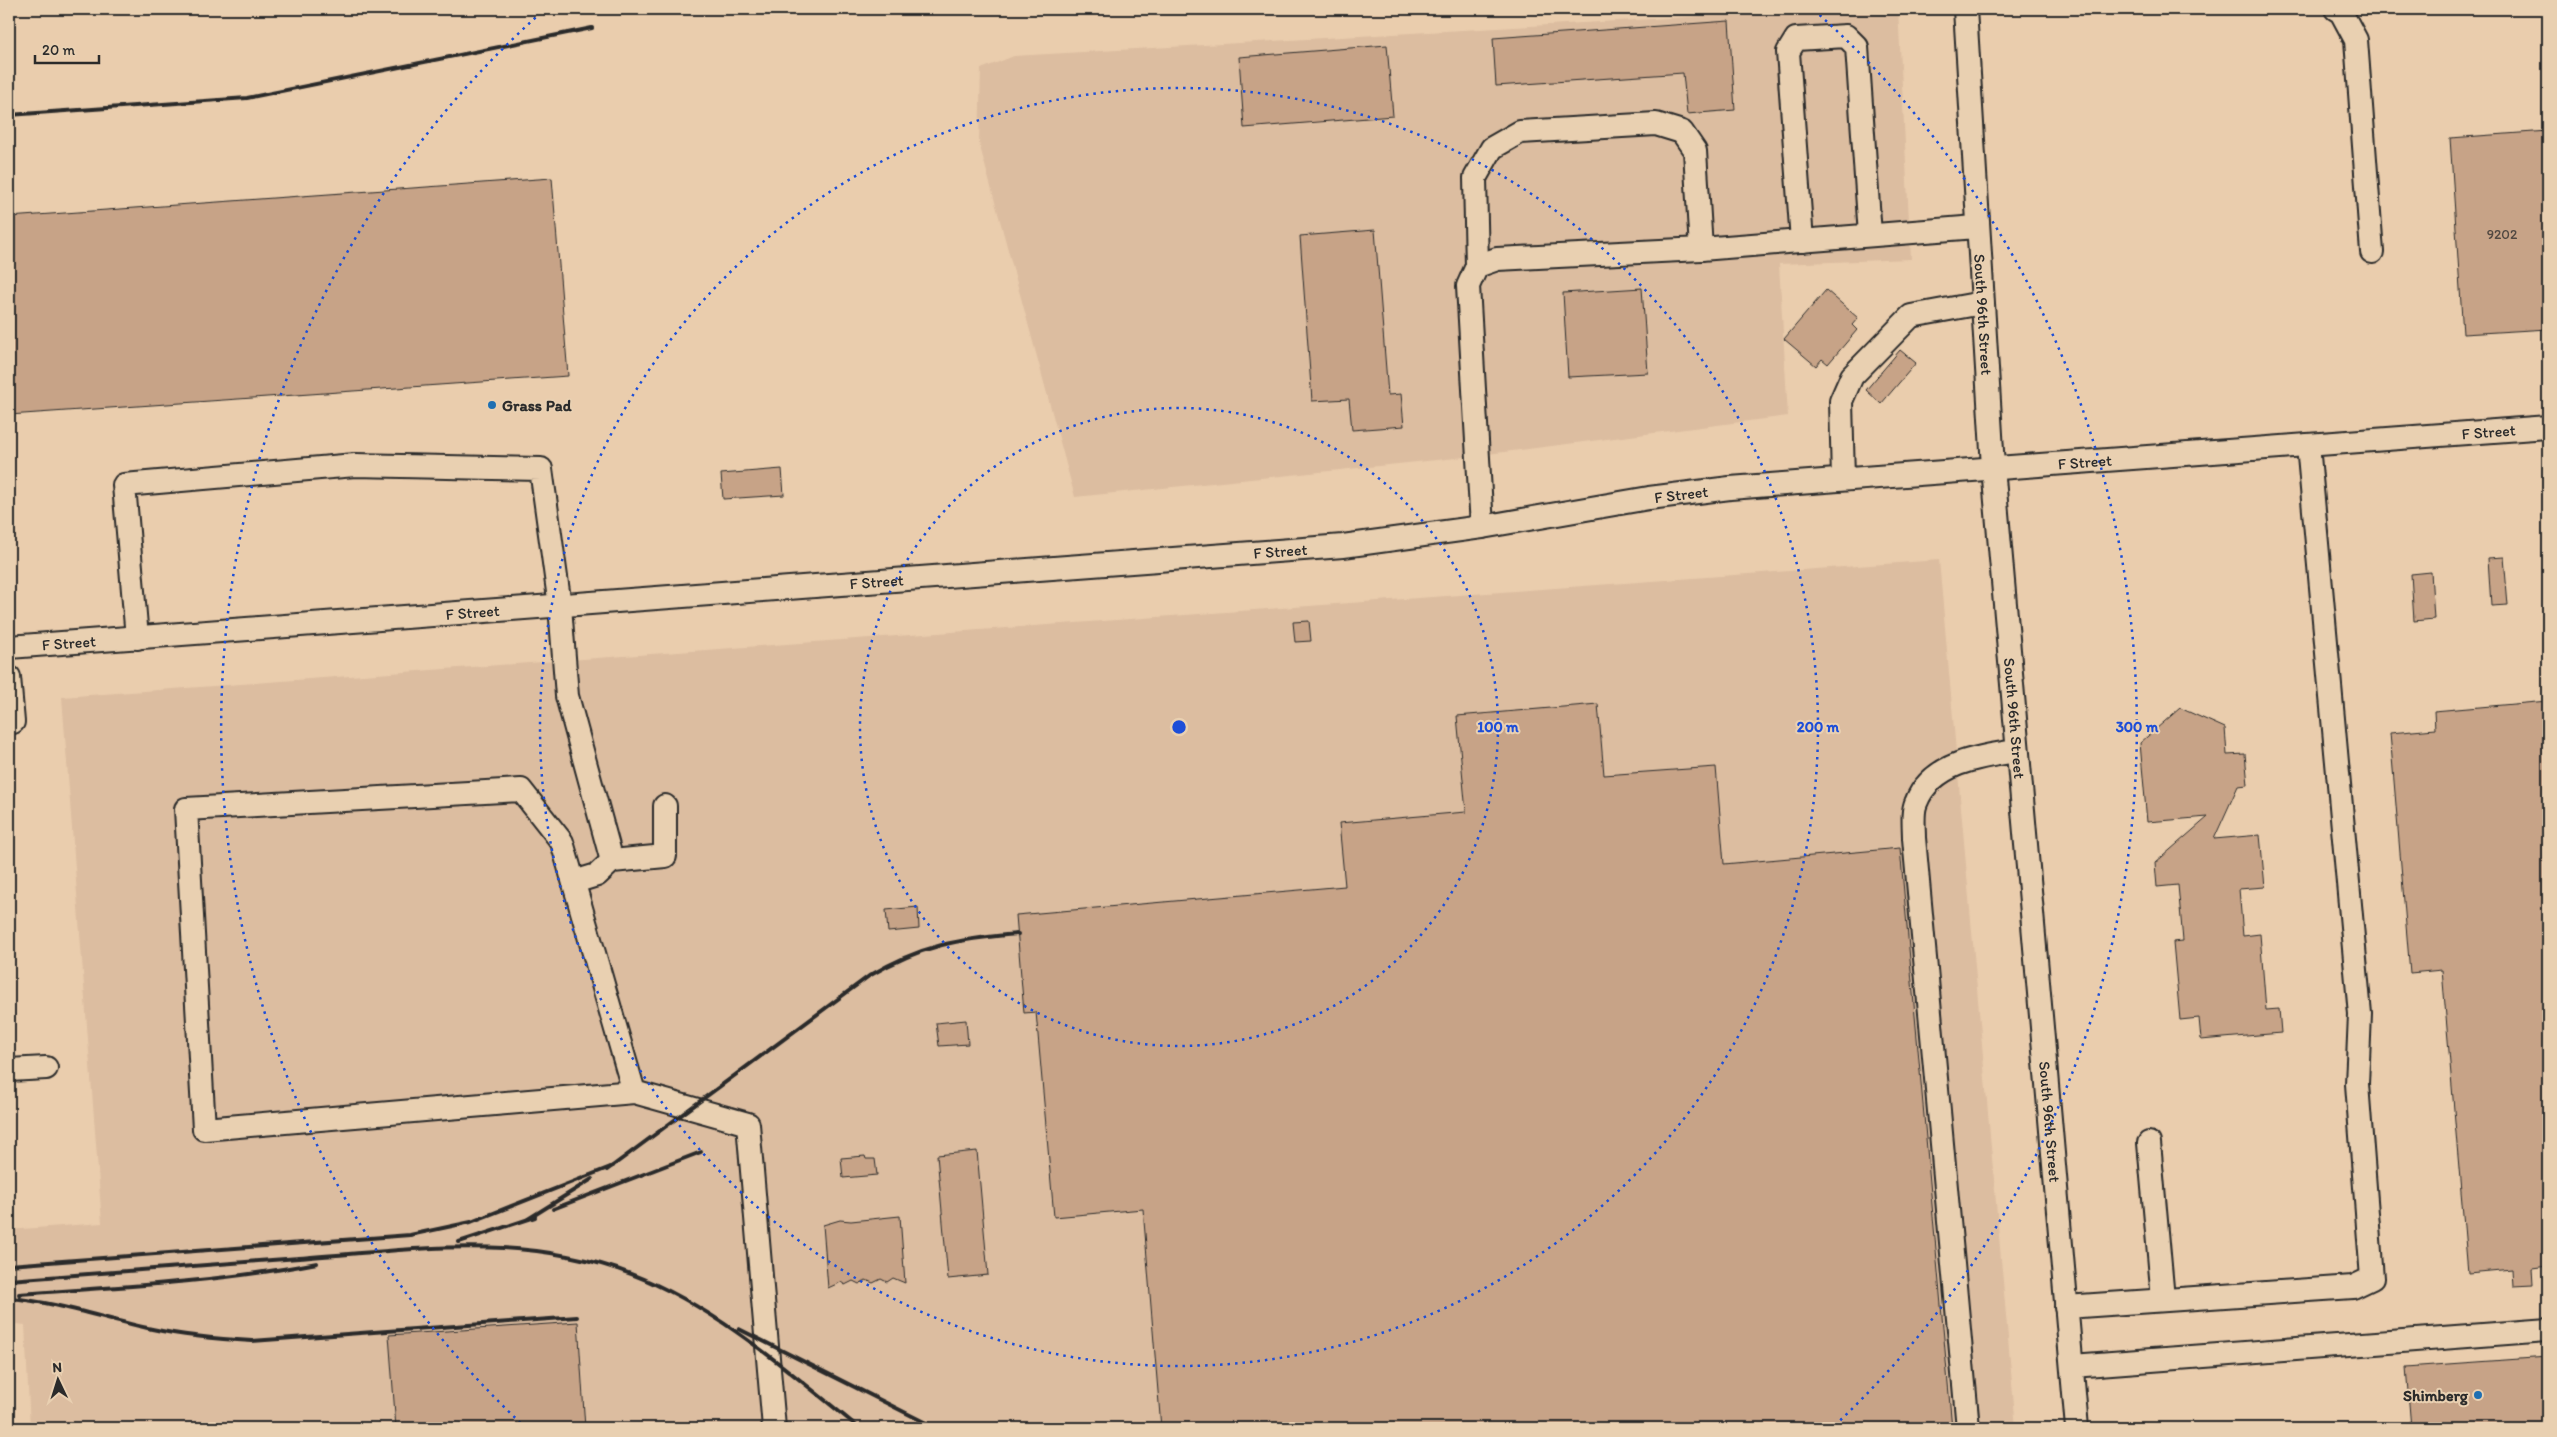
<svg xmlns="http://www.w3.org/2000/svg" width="2557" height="1437" font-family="Itim,sans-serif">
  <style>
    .built { fill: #dcbda0 }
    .building { fill: #c7a387; stroke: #2b2b2b }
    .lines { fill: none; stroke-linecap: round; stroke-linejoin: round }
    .minor-casing { stroke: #2b2b2b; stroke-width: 26 }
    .minor { stroke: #e9d0b1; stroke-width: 22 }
    .rail { stroke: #2b2b2b; stroke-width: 4 }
    .ring { fill: none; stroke: #1d4ed8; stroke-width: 2.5; stroke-dasharray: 2.5 5 }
    .poi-dot { fill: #1f6fb2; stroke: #e9d0b1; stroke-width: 2 }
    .labels { text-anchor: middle; stroke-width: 4; stroke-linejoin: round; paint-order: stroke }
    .number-label { font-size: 14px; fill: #524942 }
    .street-label { font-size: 16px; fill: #2b2b2b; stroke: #e9d0b1 }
    .poi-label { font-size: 16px; font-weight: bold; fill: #2b2b2b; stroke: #e9d0b1; text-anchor: start }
    .centre { fill: #1d4ed8; stroke: #e9d0b1; stroke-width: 2.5 }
    .ring-label { font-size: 15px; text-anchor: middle; font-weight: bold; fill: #1d4ed8; stroke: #e9d0b1; stroke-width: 4; stroke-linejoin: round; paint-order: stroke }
  </style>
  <rect width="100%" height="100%" fill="#eacdad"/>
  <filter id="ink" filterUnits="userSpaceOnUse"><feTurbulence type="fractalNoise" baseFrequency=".02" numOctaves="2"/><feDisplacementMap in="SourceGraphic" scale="10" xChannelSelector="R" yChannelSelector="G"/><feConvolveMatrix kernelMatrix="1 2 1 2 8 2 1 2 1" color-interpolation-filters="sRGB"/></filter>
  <g filter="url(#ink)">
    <g class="built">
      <path d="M 1826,9 L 1898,9 L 1911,259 L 1779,264 L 1788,416 L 1456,458 L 1075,497 L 979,143 L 981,69 L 1014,56 Z"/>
      <path d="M 1939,560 L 2016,1428 L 30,1428 L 25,1325 L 9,1323 L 9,1230 L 102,1223 L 62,697 Z"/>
    </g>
    <g class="building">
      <path d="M 1729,21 L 1735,110 L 1687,114 L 1683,73 L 1496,86 L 1493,38 Z"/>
      <path d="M 1387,45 L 1393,116 L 1244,128 L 1239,57 Z"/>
      <path d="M 2548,131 L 2548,329 L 2463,334 L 2450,138 Z"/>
      <path d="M 552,178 L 568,376 L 9,415 L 9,217 Z"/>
      <path d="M 1375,230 L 1388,395 L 1401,394 L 1404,426 L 1352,430 L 1349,399 L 1312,401 L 1300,236 Z"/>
      <path d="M 1642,288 L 1648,373 L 1568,377 L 1563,293 Z"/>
      <path d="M 1826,290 L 1858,318 L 1852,325 L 1857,330 L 1828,364 L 1822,359 L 1816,366 L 1784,339 Z"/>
      <path d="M 1900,350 L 1916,363 L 1881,404 L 1866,390 Z"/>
      <path d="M 782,469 L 784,495 L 723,499 L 721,474 Z"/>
      <path d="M 2504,557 L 2508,605 L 2491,606 L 2488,558 Z"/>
      <path d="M 2431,572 L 2434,619 L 2414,621 L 2411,574 Z"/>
      <path d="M 1309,621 L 1311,641 L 1295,642 L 1293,622 Z"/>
      <path d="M 2548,701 L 2548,1266 L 2532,1268 L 2533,1285 L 2513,1286 L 2512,1269 L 2468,1273 L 2442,970 L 2410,973 L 2390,733 L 2435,729 L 2434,711 Z"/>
      <path d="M 1598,704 L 1604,775 L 1716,767 L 1724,864 L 1900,848 L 1952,1428 L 1161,1428 L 1143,1209 L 1054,1217 L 1036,1012 L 1024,1013 L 1016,915 L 1345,886 L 1339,823 L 1466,812 L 1457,716 Z"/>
      <path d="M 2180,708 L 2225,728 L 2227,755 L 2245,754 L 2248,785 L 2238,786 L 2214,839 L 2260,835 L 2265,887 L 2239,889 L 2243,936 L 2260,934 L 2266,1010 L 2279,1009 L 2281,1033 L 2201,1040 L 2199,1018 L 2180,1020 L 2173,942 L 2183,941 L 2178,885 L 2157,887 L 2155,863 L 2208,817 L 2147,822 L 2140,743 Z"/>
      <path d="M 918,907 L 919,929 L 888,932 L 886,910 Z"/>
      <path d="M 966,1020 L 968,1044 L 939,1046 L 936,1023 Z"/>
      <path d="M 977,1151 L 988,1275 L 948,1279 L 937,1155 Z"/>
      <path d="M 865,1156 L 866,1159 L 875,1159 L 877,1175 L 843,1178 L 841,1158 Z"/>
      <path d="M 900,1216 L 905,1283 L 893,1278 L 887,1282 L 881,1279 L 873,1283 L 866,1280 L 859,1284 L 853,1281 L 845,1285 L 841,1282 L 828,1288 L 823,1225 L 840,1220 L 851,1221 Z"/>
      <path d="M 578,1322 L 585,1428 L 396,1428 L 389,1335 Z"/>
      <path d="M 2548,1357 L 2548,1428 L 2411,1428 L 2406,1367 Z"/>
    </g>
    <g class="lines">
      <g class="minor-casing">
        <g id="minor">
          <path id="s1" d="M 1965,9 L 1993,467 L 2077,1428"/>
          <path d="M 2336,9 L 2341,12 L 2356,40 L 2372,252"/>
          <path d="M 1802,241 L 1788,52 L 1796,39 L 1846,36 L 1857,47 L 1870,235"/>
          <path d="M 1477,266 L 1475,178 L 1492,148 L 1520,132 L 1656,124 L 1682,132 L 1695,151 L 1701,249"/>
          <path d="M 1843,479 L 1841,401 L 1852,376 L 1911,316 L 1982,303"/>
          <path d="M 1482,527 L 1468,286 L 1477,266 L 1497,259 L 1701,249 L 1976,227"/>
          <path d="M 137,638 L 124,485 L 355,465 L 541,469 L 560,606 L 567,696 L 612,861"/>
          <path id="s2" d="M 9,647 L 1343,546 L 1482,527 L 1649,498 L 1730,488 L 2548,427"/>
          <path d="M 9,677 L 13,722 L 9,722"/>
          <path d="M 574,882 L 597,875 L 612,861 L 665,856 L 665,806"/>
          <path d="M 9,1070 L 46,1068"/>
          <path d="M 634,1092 L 562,842 L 521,790 L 186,809 L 204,1129 L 634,1092 L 748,1124 L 774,1428"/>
          <path d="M 2149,1143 L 2163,1299"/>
          <path d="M 2066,1307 L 2353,1287 L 2372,1278 L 2357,1084 L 2360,1014 L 2308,445"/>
          <path d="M 2072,1366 L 2548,1330"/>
          <path d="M 1968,1428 L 1914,838 C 1914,828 1912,812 1916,803 C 1931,763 1980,756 2017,751"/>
        </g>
      </g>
      <use href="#minor" class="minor"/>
      <g class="rail">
        <path d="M 9,115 L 247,98 L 592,28"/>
        <path d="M 607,1170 L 869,976 C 922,945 958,939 1018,934"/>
        <path d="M 553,1209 L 701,1152"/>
        <path d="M 528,1219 L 592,1179"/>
        <path d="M 459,1242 L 535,1217"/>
        <path d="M 9,1265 L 410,1235 L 471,1222 L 613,1166"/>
        <path d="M 9,1280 C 105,1272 202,1265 299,1258 C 412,1250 521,1232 631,1274 C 715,1306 790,1372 859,1428"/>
        <path d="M 19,1294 C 119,1287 218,1282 317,1263"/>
        <path d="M 9,1298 C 58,1302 104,1319 152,1329 C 185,1336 218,1339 252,1341 L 577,1317"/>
        <path d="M 739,1329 L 936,1428"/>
      </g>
    </g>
  </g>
  <g class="ring">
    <circle cx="1179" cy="727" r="319"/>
    <circle cx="1179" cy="727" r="639"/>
    <path d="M526 1428A958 958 0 0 1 544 10M1814 10A958 958 0 0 1 1832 1428"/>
  </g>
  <g class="poi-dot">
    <circle cx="492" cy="405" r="5"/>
    <circle cx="2478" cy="1395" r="5"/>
  </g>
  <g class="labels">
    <g class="number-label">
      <text x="2502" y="239">9202</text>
    </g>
    <g class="street-label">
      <text dy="6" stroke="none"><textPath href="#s1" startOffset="306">South 96th Street</textPath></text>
      <text dy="6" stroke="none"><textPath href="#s2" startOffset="2490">F Street</textPath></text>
      <text dy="6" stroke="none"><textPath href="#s2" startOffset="2085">F Street</textPath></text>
      <text dy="6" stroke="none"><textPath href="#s2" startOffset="1680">F Street</textPath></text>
      <text dy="6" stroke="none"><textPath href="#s2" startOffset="1275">F Street</textPath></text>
      <text dy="6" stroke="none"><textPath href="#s2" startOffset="870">F Street</textPath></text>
      <text dy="6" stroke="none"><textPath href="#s2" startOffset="465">F Street</textPath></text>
      <text dy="6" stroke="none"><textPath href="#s2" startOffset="60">F Street</textPath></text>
      <text dy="6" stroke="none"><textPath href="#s1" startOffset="711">South 96th Street</textPath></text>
      <text dy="6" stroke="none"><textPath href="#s1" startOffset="1116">South 96th Street</textPath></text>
    </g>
    <g class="poi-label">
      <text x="502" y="411">Grass Pad</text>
      <text x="2468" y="1401" text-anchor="end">Shimberg</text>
    </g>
  </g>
  <circle cx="1179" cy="727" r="8" class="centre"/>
  <g class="ring-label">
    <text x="1498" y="732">100 m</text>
    <text x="1818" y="732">200 m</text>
    <text x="2137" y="732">300 m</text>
  </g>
  <rect width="2557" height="1437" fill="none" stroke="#e9d0b1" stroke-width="30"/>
  <rect x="15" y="15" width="2527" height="1407" fill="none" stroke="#2b2b2b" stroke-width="2" filter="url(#ink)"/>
  <g transform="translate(58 1380) rotate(356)" stroke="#e9d0b1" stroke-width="4" paint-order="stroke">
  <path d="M0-4L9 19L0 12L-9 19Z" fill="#2b2b2b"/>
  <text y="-8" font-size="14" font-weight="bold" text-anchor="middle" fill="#2b2b2b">N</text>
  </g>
  <path d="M35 55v8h64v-8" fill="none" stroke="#2b2b2b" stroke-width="2.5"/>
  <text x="42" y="55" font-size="15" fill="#2b2b2b" stroke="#e9d0b1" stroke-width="4" paint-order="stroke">20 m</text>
</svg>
